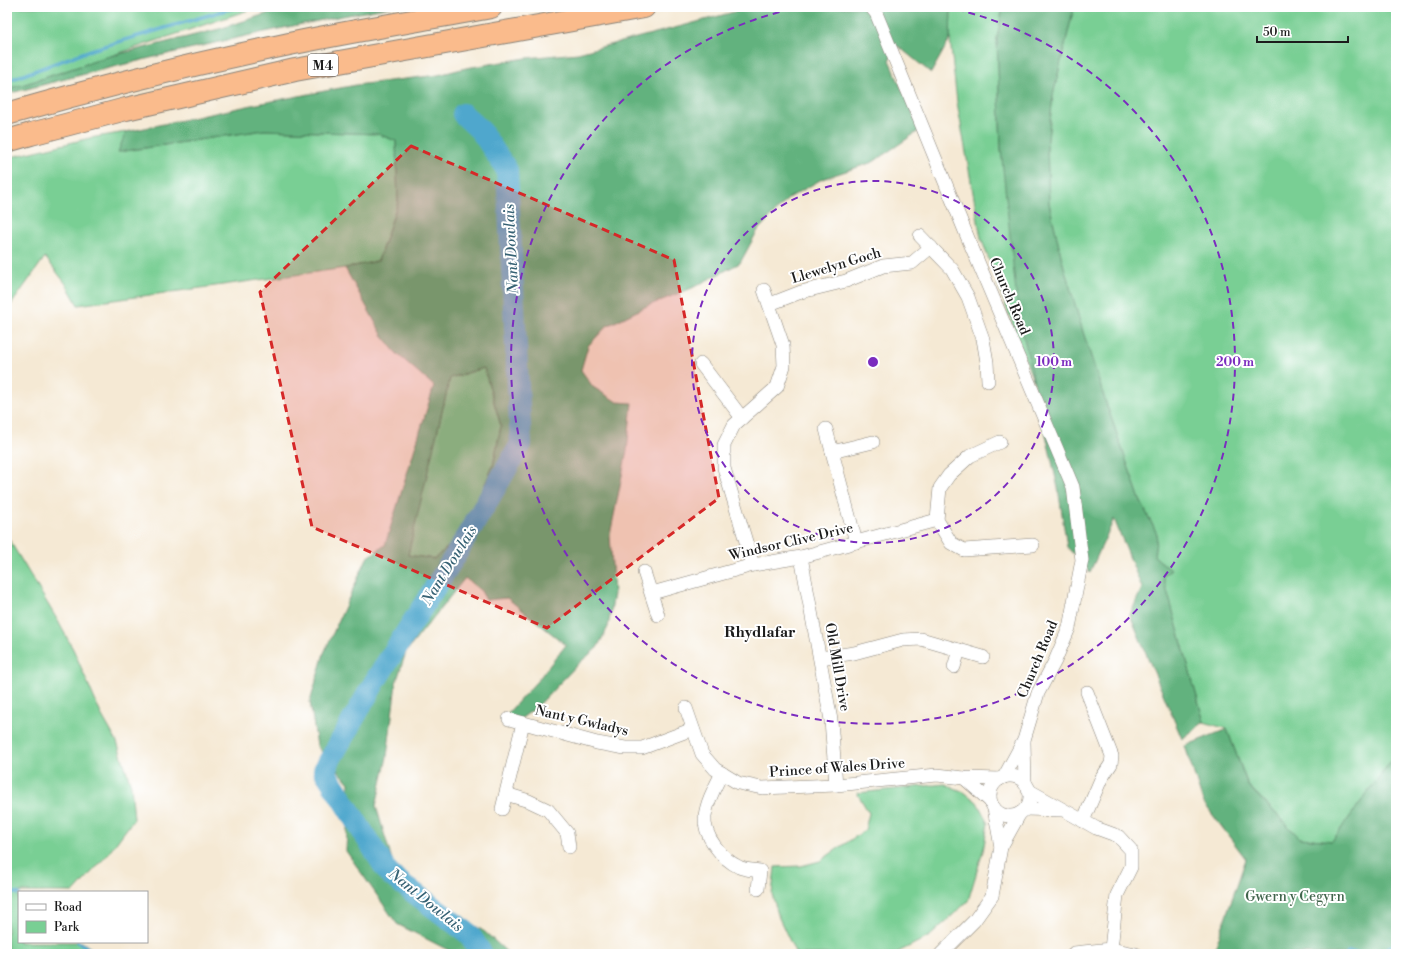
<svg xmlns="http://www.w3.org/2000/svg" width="1403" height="961" font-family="'Libre Bodoni',serif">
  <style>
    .green { fill: #79cf94; stroke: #4a7658 }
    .forest { fill: #62b27e; stroke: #3f674d; fill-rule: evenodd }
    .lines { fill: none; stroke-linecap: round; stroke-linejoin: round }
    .stream { stroke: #50a7cd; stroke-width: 3.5 }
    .river { stroke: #50a7cd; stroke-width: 22 }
    .street-casing { stroke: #888278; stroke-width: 14 }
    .highway-casing { stroke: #888278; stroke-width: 24 }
    .street { stroke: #fff; stroke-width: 13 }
    .highway { stroke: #fabb8c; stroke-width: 22 }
    .marked { fill: #d62828; fill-opacity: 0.2; stroke: #d62828; stroke-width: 3; stroke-dasharray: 8 5; stroke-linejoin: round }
    .ring { fill: none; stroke: #7b2cbf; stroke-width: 2; stroke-dasharray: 7 5 }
    .labels { text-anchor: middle; stroke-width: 4; stroke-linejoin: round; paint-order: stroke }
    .shield { fill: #fff; stroke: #606060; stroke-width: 1 }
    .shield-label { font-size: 13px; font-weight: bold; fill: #1c1c1c }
    .street-label { font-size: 14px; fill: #1c1c1c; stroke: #fff }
    .park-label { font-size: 14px; fill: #41644c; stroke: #fff }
    .water-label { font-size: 15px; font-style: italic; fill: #366274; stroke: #fff }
    .neighbourhood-label { font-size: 15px; font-weight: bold; fill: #1c1c1c; stroke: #fff }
    .centre { fill: #7b2cbf; stroke: #fff; stroke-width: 2 }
    .ring-label { font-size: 12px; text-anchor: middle; font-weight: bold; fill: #7b2cbf; stroke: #fff; stroke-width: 4; stroke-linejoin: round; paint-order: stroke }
  </style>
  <rect width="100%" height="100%" fill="#fff"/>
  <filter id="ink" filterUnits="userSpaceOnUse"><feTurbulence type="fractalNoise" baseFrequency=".025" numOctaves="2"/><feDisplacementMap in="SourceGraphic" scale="8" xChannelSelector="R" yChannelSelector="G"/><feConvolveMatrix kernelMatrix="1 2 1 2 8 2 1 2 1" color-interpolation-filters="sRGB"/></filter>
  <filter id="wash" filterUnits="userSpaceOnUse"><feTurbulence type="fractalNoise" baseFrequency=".012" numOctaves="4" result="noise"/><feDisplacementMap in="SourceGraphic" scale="16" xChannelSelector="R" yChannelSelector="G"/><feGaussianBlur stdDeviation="0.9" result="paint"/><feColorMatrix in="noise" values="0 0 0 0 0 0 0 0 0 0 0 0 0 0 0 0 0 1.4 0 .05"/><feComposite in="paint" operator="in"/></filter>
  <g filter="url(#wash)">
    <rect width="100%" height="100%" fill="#f5e9d4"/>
    <g class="green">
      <path d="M 7,7 L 258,7 L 32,82 L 7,89 Z"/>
      <path d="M 951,7 L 1003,7 L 997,38 L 1001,149 L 1034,383 L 981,238 L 957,102 L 950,39 Z"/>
      <path d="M 1074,7 L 1396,7 L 1396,754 L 1332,841 L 1300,838 L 1248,785 L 1227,729 L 1204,722 L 1163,576 L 1171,570 L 1154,556 L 1157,534 L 1140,500 L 1107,406 L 1083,332 L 1062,260 L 1049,203 L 1047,147 L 1053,95 Z"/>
      <path d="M 264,130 L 379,134 L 396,141 L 398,202 L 378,261 L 345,268 L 78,305 L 66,284 L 45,257 L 8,309 L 7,309 L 7,158 L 90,138 L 126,132 L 119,152 Z"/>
      <path d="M 484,368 L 501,426 L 493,466 L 463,534 L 434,559 L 407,555 L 450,378 Z"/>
      <path d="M 7,536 L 58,621 L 74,651 L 101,714 L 117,742 L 131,785 L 134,819 L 108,854 L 74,892 L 19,892 L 19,942 L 82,942 L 99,954 L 7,954 Z"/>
      <path d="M 945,784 L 964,792 L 977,802 L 988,823 L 983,851 L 968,901 L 930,936 L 894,954 L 796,954 L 779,918 L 772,894 L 775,867 L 801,866 L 820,861 L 865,830 L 869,813 L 857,793 Z"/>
    </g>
    <g class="forest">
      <path d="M 317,7 L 391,7 C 262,30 134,61 7,94 L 7,89 L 32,82 L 107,57 L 219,29 L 275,11 Z"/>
      <path d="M 752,7 L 951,7 L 950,39 L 931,73 L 898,46 L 889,60 L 920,130 L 873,162 L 822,179 L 789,198 L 758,230 L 740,263 L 692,288 L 645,307 L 607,326 L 588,346 L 581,370 L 593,387 L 617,402 L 632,403 L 627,451 L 610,535 L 614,594 L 608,627 L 597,648 L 578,664 L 537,707 L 516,722 L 507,714 L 537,681 L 566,645 L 507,598 L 486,600 L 481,591 L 465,578 L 406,652 L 396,683 L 387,757 L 376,806 L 395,870 L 442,905 L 485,932 L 509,954 L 456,954 L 397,924 L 346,851 L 349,783 L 317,746 L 310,702 L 324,653 L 367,558 L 385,545 L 434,386 L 396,353 L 384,338 L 345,268 L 378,261 L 398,202 L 396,141 L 378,134 L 264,130 L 118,152 L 126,132 L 257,104 L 356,85 L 438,75 L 466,68 L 526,58 L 578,53 L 686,25 ZM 484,368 L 501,426 L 493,466 L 463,534 L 434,559 L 408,555 L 450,378 Z"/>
      <path d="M 1003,7 L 1074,7 L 1053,95 L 1047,147 L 1049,203 L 1062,260 L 1083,332 L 1107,406 L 1140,500 L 1157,534 L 1154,556 L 1171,570 L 1163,576 L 1204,722 L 1182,739 L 1130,615 L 1142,588 L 1114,519 L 1090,572 L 1067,547 L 1058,488 L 1018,312 L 1001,149 L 997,38 Z"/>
      <path d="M 1227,729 L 1248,786 L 1300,838 L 1332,841 L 1396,754 L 1396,954 L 1213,954 L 1246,859 L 1203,802 L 1185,746 Z"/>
    </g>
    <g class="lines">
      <g class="stream">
        <path d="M 7,81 L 91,50 L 236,7"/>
        <path d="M 7,891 L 19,894"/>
        <path d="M 78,942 L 98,954"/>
        <path d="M 1347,954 L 1349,952 L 1368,954"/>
        <path d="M 1383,954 L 1389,947 L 1396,944"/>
      </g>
      <path class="river" d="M 463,114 L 481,131 L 507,170 L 521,444 L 455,556 L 377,678 L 324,770 L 389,874 L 469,934 L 482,954"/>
    </g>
  </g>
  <g filter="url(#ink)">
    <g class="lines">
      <g class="street-casing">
        <g id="street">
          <path d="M 871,7 L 876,13 L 967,236 L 1073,487 L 1082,560 L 1069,628 L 1055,661 L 1038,693 L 1024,740 L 1004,777"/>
          <path d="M 920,236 L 952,269 L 968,297 L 983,339 L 987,362 L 988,381"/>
          <path d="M 770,304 L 801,292 L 846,281 L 883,266 L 912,263 L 931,247"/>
          <path d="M 701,364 L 742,418"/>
          <path d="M 826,429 L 856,542"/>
          <path d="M 1000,442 L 970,456 L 949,475 L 940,488 L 937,520 L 951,543 L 964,550 L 1033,545"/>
          <path d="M 832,452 L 873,442"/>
          <path d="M 801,557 L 831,720 L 836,785"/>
          <path d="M 753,565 L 724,468 L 724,445 L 734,425 L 777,387 L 784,366 L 783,345 L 764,290"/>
          <path d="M 644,572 L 658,615"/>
          <path d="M 652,593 L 753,565 L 801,557 L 937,520"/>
          <path d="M 820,658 L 854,653 L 903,640 L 921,639 L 983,657"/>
          <path d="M 954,667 L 959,650"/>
          <path d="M 686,708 L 702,754 L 715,769 L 738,783 L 762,788 L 836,785 L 937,775 L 964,778 L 1000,779"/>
          <path d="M 509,719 L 597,743 L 625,748 L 642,748 L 693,729"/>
          <path d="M 1024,742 L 1025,784"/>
          <path d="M 722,773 C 715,787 707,801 705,816 C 703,836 722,859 739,867 C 745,870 754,870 760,871 L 758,889"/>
          <circle cx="1010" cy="796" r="20"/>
          <path d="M 964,778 L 990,801"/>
          <path d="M 1028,790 L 1096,828 L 1118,836 L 1131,850 L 1131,867 L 1117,895 L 1111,949"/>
          <path d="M 506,794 L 529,801 L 548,810 L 567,833 L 569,847"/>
          <path d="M 994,808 L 1001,847"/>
          <path d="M 502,809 L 523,723"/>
          <path d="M 1025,809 L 1061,810"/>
          <path d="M 1083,821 L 1101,779 L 1111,764 L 1112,756 L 1087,692"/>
          <path d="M 1074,953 L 1111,949 L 1136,954"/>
          <path d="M 941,954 L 974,921 L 992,896 L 1001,847 L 1020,813"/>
        </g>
      </g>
      <g class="highway-casing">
        <g id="highway">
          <path d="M 7,114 C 97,88 188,65 280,46 C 350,31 421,20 491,7"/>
          <path d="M 7,141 L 31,134 L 126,109 L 295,70 L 644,7"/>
        </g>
      </g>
      <use href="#street" class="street"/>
      <use href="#highway" class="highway"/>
    </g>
  </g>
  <path class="marked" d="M 411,146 L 674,260 L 719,498 L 547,628 L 312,527 L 260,292 Z"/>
  <g class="ring">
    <circle cx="873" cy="362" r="181"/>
    <path d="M945 7A362 362 0 1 1 801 7"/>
  </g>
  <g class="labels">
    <rect class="shield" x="308" y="54" width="30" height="22" rx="3"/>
    <g class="shield-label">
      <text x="323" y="70">M4</text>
    </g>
    <g class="street-label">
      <text transform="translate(836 265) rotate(-17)" y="5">Llewelyn Goch</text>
      <text transform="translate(1010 296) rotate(67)" y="5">Church Road</text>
      <text transform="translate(791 541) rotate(-13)" y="5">Windsor Clive Drive</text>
      <text transform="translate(1037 659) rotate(-67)" y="5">Church Road</text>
      <text transform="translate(838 667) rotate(80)" y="5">Old Mill Drive</text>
      <text transform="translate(582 720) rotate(13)" y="5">Nant y Gwladys</text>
      <text transform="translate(837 767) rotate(-4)" y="5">Prince of Wales Drive</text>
    </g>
    <g class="park-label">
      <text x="1295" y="901">Gwern y Cegyrn</text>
    </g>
    <g class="water-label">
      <text transform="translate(511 249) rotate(-93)" y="5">Nant Dowlais</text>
      <text transform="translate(449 565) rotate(-58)" y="5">Nant Dowlais</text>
      <text transform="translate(426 900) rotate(39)" y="5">Nant Dowlais</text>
    </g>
    <g class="neighbourhood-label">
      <text x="760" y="637">Rhydlafar</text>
    </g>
  </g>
  <circle cx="873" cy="362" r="6" class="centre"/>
  <g class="ring-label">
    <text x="1054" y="366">100 m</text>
    <text x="1235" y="366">200 m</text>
  </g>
  <rect width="1403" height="961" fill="none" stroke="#fff" stroke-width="24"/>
  <rect x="18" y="891" width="130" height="52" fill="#ffffff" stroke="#a4a4a4"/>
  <rect x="26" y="904" width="20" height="6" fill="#ffffff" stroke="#a4a4a4"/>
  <text x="54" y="911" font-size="12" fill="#1c1c1c">Road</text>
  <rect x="26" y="921" width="20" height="12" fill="#79cf94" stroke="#a4a4a4"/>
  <text x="54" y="931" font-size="12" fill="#1c1c1c">Park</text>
  <path d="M1257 36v6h91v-6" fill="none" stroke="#1c1c1c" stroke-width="2"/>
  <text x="1263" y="36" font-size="12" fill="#1c1c1c" stroke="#ffffff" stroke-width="3" paint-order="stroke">50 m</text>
</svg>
